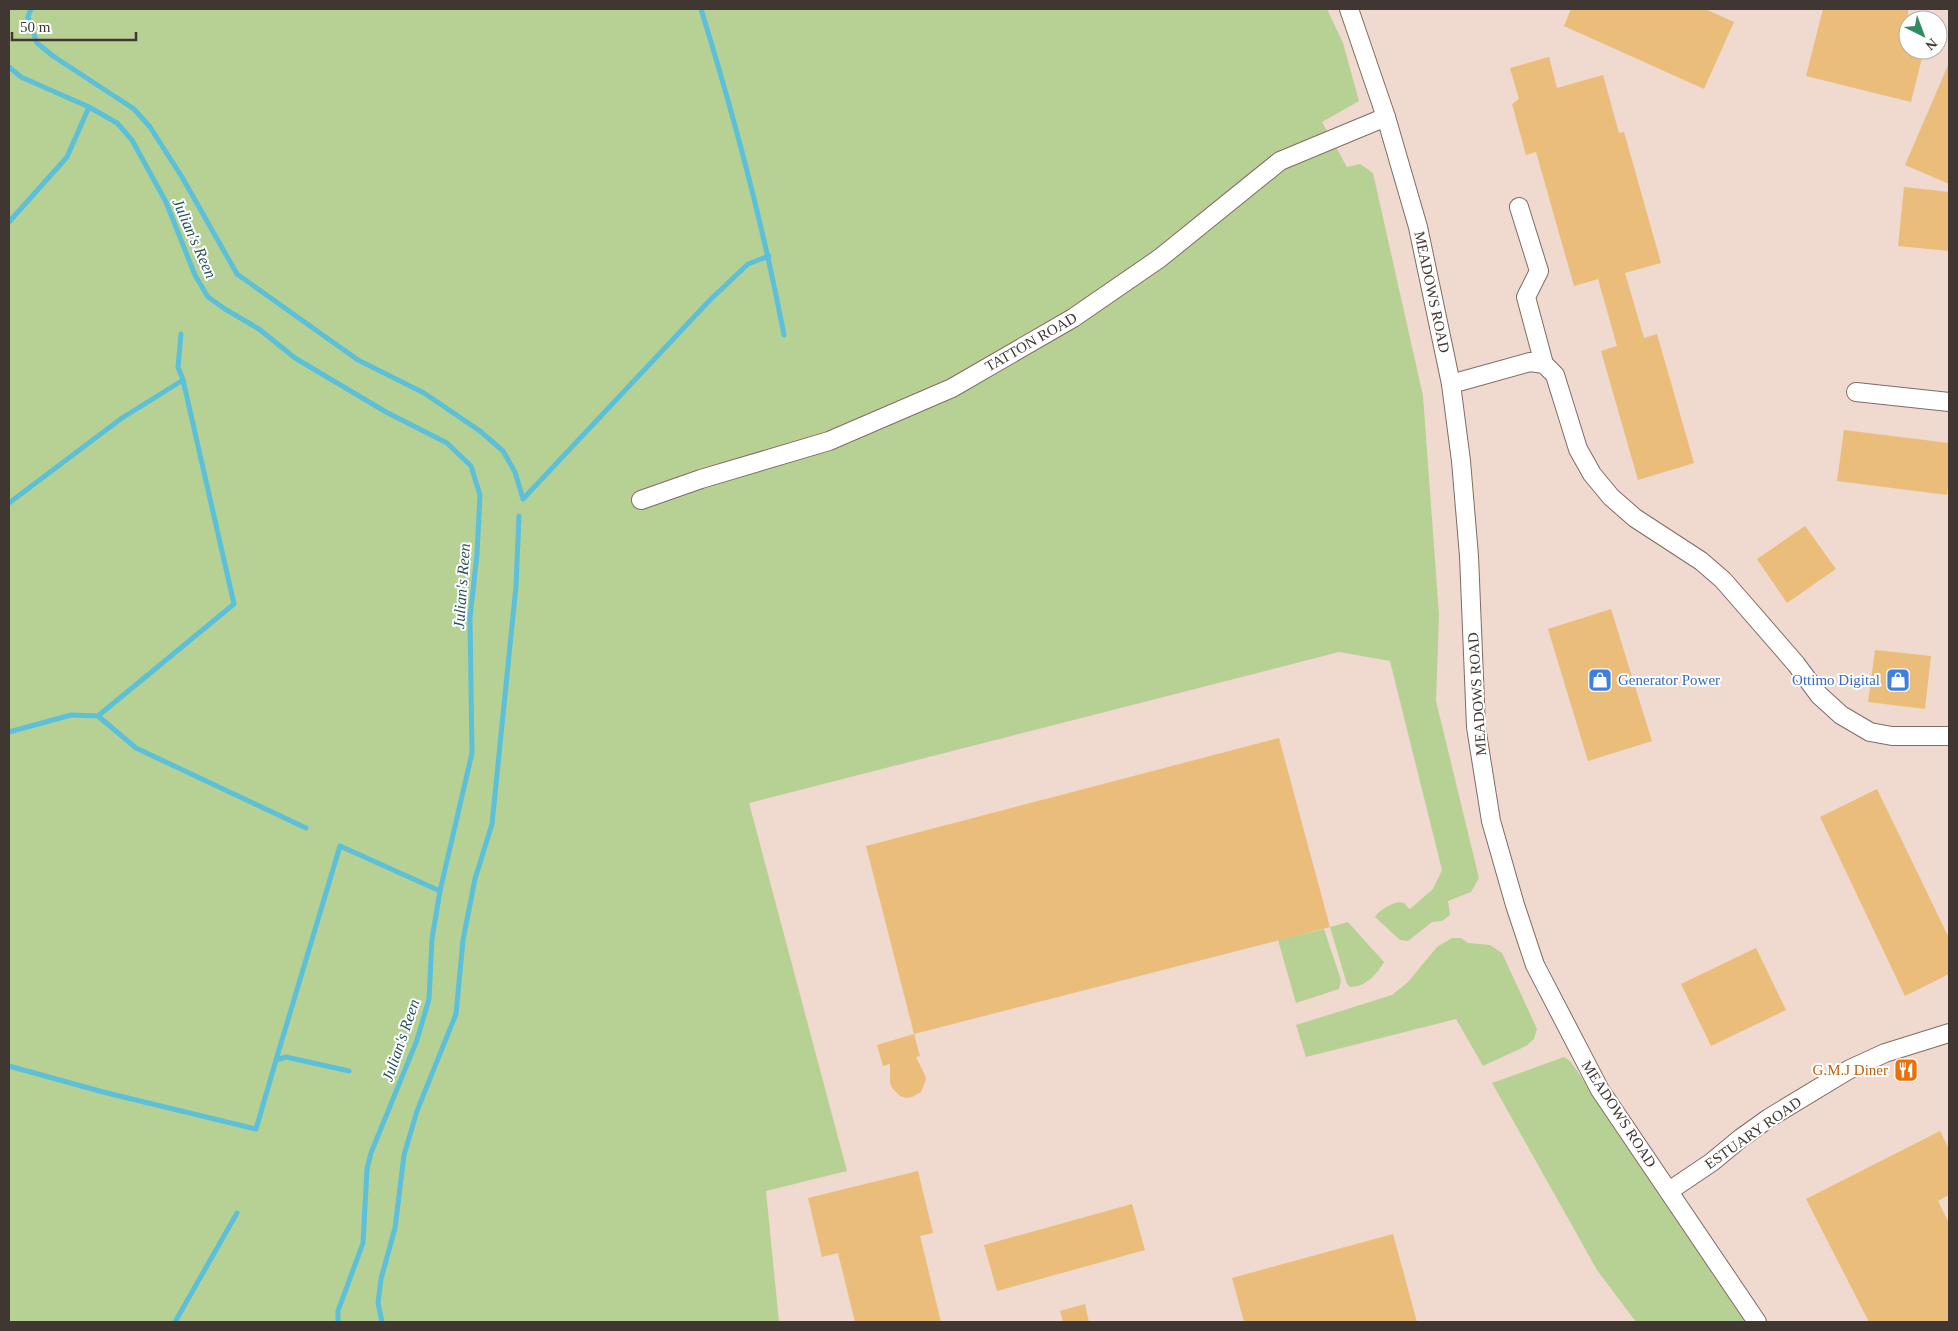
<svg xmlns="http://www.w3.org/2000/svg" width="1958" height="1331" font-family="'Times New Roman',serif">
  <style>
    .green { fill: #b7d195 }
    .lines { fill: none; stroke-linecap: round; stroke-linejoin: round }
    .stream { stroke: #5bc0d8; stroke-width: 5 }
    .building { fill: #ebbd7a }
    .minor-casing { stroke: #806c62; stroke-width: 20 }
    .minor { stroke: #fff; stroke-width: 18 }
    .labels { text-anchor: middle; stroke-width: 4; stroke-linejoin: round; paint-order: stroke }
    .street-label { font-size: 15px; fill: #403733; stroke: #fff }
    .shop-label { font-size: 15px; fill: #366cbe; stroke: #fff; text-anchor: start }
    .food-label { font-size: 15px; fill: #c56008; stroke: #fff; text-anchor: end }
    .water-label { font-size: 16px; font-style: italic; fill: #23505b; stroke: #fff }
  </style>
  <rect width="100%" height="100%" fill="#f0d9ce"/>
  <g class="green">
    <path d="M 9,9 L 1327,9 L 1343,43 L 1359,101 L 1322,122 L 1347,167 L 1360,164 L 1373,173 L 1423,396 L 1439,615 L 1436,701 L 1479,878 L 1471,892 L 1448,901 L 1450,915 L 1442,921 L 1432,922 L 1408,941 L 1400,940 L 1375,917 C 1379,910 1396,899 1404,903 C 1405,904 1409,909 1410,909 L 1433,889 L 1442,870 L 1390,661 L 1339,652 L 749,803 L 847,1171 L 766,1191 L 779,1322 L 9,1322 Z"/>
    <path d="M 1348,922 L 1384,962 C 1376,975 1367,986 1350,987 L 1347,984 L 1330,927 Z"/>
    <path d="M 1324,929 L 1341,980 L 1339,989 L 1296,1003 L 1278,940 Z"/>
    <path d="M 1452,938 L 1461,938 L 1468,943 L 1490,945 L 1502,953 L 1537,1029 L 1534,1039 L 1526,1046 L 1483,1066 L 1456,1019 L 1306,1057 L 1296,1025 L 1392,995 L 1408,982 L 1437,947 Z"/>
    <path d="M 1564,1057 L 1570,1061 L 1679,1216 L 1747,1322 L 1636,1322 L 1597,1270 L 1492,1083 Z"/>
  </g>
  <g class="lines">
    <g class="stream">
      <path d="M 31,9 L 28,17 L 37,43 L 53,56 L 134,109 L 150,127 L 182,177 L 237,274 L 358,360 L 424,393 L 480,431 L 503,451 L 515,472 L 523,499 L 709,301 L 748,264 L 769,256"/>
      <path d="M 701,9 C 734,116 763,224 784,335"/>
      <path d="M 9,67 L 21,77 L 89,107 L 117,123 L 132,140 L 166,202 L 195,275 L 208,297 L 225,309 L 259,329 L 295,358 L 386,412 L 447,443 L 471,466 L 480,495 L 477,554 L 470,618 L 472,753 L 440,891 L 432,939 L 429,999 L 417,1040 L 371,1153 L 367,1169 L 363,1243 L 338,1311 L 338,1322"/>
      <path d="M 9,222 L 67,157 L 89,107"/>
      <path d="M 9,503 L 122,418 L 183,380"/>
      <path d="M 98,716 L 234,604 L 183,380 L 178,367 L 181,334"/>
      <path d="M 9,732 L 71,715 L 98,716 L 136,748 L 306,828"/>
      <path d="M 276,1060 L 340,846 L 440,891"/>
      <path d="M 9,1066 L 103,1092 L 256,1129 L 276,1060 L 286,1057 L 349,1071"/>
      <path d="M 175,1322 L 237,1213"/>
      <path d="M 382,1322 L 378,1303 L 381,1279 L 395,1228 L 404,1155 L 417,1111 L 456,1014 L 463,940 L 475,879 L 492,824 L 516,586 L 519,516"/>
    </g>
  </g>
  <g class="building">
    <path d="M 1571,9 L 1705,9 L 1734,22 L 1704,89 L 1564,26 Z"/>
    <path d="M 1823,9 L 1908,9 L 1908,50 L 1924,50 L 1911,102 L 1806,76 Z"/>
    <path d="M 1549,57 L 1557,88 L 1603,75 L 1619,133 L 1624,132 L 1661,263 L 1625,273 L 1644,338 L 1657,334 L 1694,463 L 1638,480 L 1601,351 L 1617,346 L 1598,279 L 1574,286 L 1536,152 L 1526,155 L 1512,104 L 1519,99 L 1510,68 Z"/>
    <path d="M 1949,63 L 1949,184 L 1905,165 Z"/>
    <path d="M 1904,187 L 1949,192 L 1949,251 L 1898,246 Z"/>
    <path d="M 1844,430 L 1949,443 L 1949,476 L 1947,495 L 1837,481 Z"/>
    <path d="M 1805,526 L 1836,569 L 1787,603 L 1757,559 Z"/>
    <path d="M 1611,609 L 1652,741 L 1588,761 L 1548,629 Z"/>
    <path d="M 1875,650 L 1931,656 L 1925,709 L 1868,702 Z"/>
    <path d="M 1279,738 L 1330,927 L 914,1034 L 866,846 Z"/>
    <path d="M 1877,789 L 1949,938 L 1949,974 L 1905,996 L 1820,817 Z"/>
    <path d="M 1756,948 L 1786,1010 L 1711,1046 L 1681,984 Z"/>
    <path d="M 914,1034 L 920,1056 L 916,1057 L 925,1075 L 926,1080 L 921,1092 L 912,1097 L 906,1098 L 900,1096 L 892,1088 L 890,1083 L 890,1064 L 883,1066 L 877,1045 Z"/>
    <path d="M 1940,1131 L 1949,1149 L 1949,1195 L 1938,1201 L 1949,1223 L 1949,1322 L 1869,1322 L 1806,1199 Z"/>
    <path d="M 918,1171 L 933,1233 L 920,1236 L 941,1322 L 855,1322 L 838,1253 L 822,1257 L 808,1198 Z"/>
    <path d="M 1132,1204 L 1145,1250 L 997,1291 L 984,1245 Z"/>
    <path d="M 1393,1234 L 1417,1322 L 1244,1322 L 1232,1278 Z"/>
    <path d="M 1085,1304 L 1089,1322 L 1063,1322 L 1060,1311 Z"/>
  </g>
  <g class="lines">
    <g class="minor-casing">
      <g id="minor">
        <path d="M 1349,9 L 1386,117 L 1418,227 L 1451,384 L 1461,461 L 1469,556 L 1476,727 L 1491,821 L 1515,905 L 1535,965 L 1600,1090 L 1757,1322"/>
        <path d="M 1519,207 L 1539,271 L 1526,297 L 1544,364"/>
        <path d="M 1451,384 L 1530,362 L 1544,364 L 1555,375 L 1578,449 L 1592,474 L 1611,497 L 1635,518 L 1701,561 L 1723,580 L 1796,664 L 1819,695 L 1841,715 L 1870,732 L 1892,736 L 1949,736"/>
        <path d="M 1856,392 L 1949,402"/>
        <path d="M 641,500 L 701,479 L 829,441 L 952,388 L 1073,318 L 1160,258 L 1280,161 L 1386,117"/>
        <path d="M 1669,1191 L 1712,1162 L 1741,1138 L 1769,1118 L 1850,1069 L 1885,1053 L 1949,1033"/>
      </g>
    </g>
    <use href="#minor" class="minor"/>
  </g>
  <defs>
    <g id="shop-square" transform="scale(1.25)"><rect x="-9" y="-9" width="18" height="18" rx="4" fill="#3f7fe0" stroke="#fff"/><path d="M-5-2.5h2.3a2.7 3.5 0 0 1 5.4 0H5L5.5 6h-11ZM-1.5-2.5h3a1.5 2.3 0 0 0-3 0Z" fill="#fff"/></g>
    <g id="restaurant-square" transform="scale(1.25)"><rect x="-9" y="-9" width="18" height="18" rx="4" fill="#e8710a" stroke="#fff"/><path d="M-5-6h1v4h1v-4h1v4h1v-4h1v5L-1.5 .5V6h-2V.5L-5-1ZM5-6V6H3V1.5H1.5Q1.5-4 5-6Z" fill="#fff"/></g>
  </defs>
  <g fill-rule="evenodd">
    <use href="#shop-square" x="1600" y="680"/>
    <use href="#shop-square" x="1898" y="680"/>
    <use href="#restaurant-square" x="1906" y="1070"/>
  </g>
  <g class="labels">
    <g class="street-label">
      <text transform="translate(1432 292) rotate(78)" y="5">MEADOWS ROAD</text>
      <text transform="translate(1031 342) rotate(-30)" y="5">TATTON ROAD</text>
      <text transform="translate(1477 694) rotate(-94)" y="5">MEADOWS ROAD</text>
      <text transform="translate(1619 1114) rotate(57)" y="5">MEADOWS ROAD</text>
      <text transform="translate(1753 1133) rotate(-35)" y="5">ESTUARY ROAD</text>
    </g>
    <g class="shop-label">
      <text x="1618" y="685">Generator Power</text>
      <text x="1880" y="685" text-anchor="end">Ottimo Digital</text>
    </g>
    <g class="food-label">
      <text x="1888" y="1075">G.M.J Diner</text>
    </g>
    <g class="water-label">
      <text transform="translate(195 238) rotate(66)" y="6">Julian's Reen</text>
      <text transform="translate(461 586) rotate(-86)" y="6">Julian's Reen</text>
      <text transform="translate(400 1040) rotate(-71)" y="6">Julian's Reen</text>
    </g>
  </g>
  <rect width="1958" height="1331" fill="none" stroke="#403733" stroke-width="20"/>
  <g transform="translate(1923 35) rotate(138)"><circle r="24" fill="#ffffff" stroke="#b3afad"/>
  <path d="M0-4L9 19L0 12L-9 19Z" fill="#308b61"/>
  <text y="-8" font-size="14" font-weight="bold" text-anchor="middle" fill="#403733">N</text>
  </g>
  <path d="M12 32v8h124v-8" fill="none" stroke="#403733" stroke-width="2.5"/>
  <text x="20" y="32" font-size="15" fill="#403733" stroke="#ffffff" stroke-width="4" paint-order="stroke">50 m</text>
</svg>
